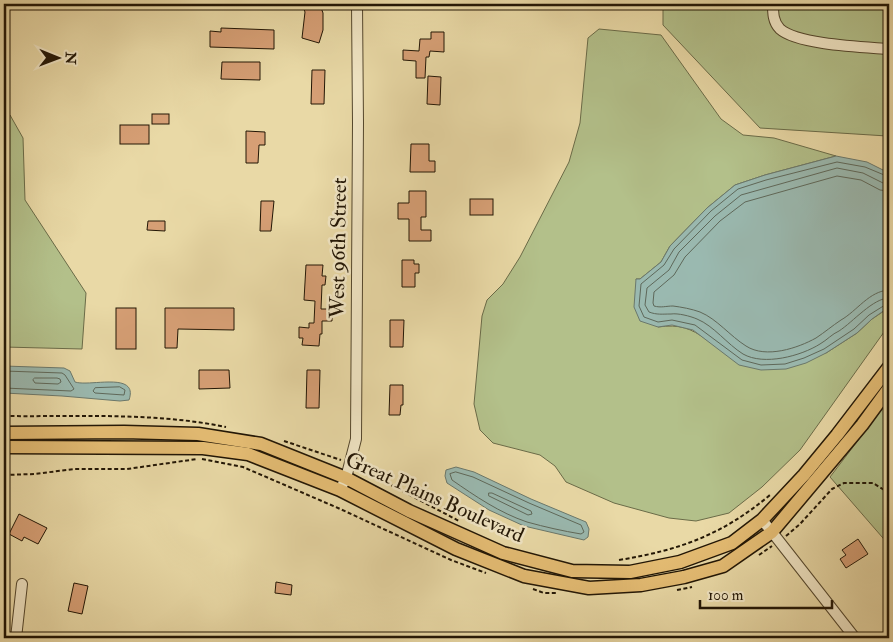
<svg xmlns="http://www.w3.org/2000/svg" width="893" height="642" font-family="'IM FELL Double Pica',serif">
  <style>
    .green { fill: #b3c08a; stroke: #6a6b48 }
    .water { fill: #9ab9b0; stroke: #6a786c }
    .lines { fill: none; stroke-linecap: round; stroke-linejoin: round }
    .shore { stroke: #5e685a; stroke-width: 1 }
    .building { fill: #d69f75; stroke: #221605 }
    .minor-casing { stroke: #54472d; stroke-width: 12 }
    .major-casing { stroke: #221605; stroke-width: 15 }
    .path { stroke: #221605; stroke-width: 2; stroke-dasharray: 4 2.5; stroke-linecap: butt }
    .minor { stroke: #f1e6c5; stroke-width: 10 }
    .major { stroke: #e4bc73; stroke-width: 12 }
    .labels { text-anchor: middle; stroke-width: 5; stroke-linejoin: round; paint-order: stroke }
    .street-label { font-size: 21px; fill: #221605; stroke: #f1e6c5 }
  </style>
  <rect width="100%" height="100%" fill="#e9d9a6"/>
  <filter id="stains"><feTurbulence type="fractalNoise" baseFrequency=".004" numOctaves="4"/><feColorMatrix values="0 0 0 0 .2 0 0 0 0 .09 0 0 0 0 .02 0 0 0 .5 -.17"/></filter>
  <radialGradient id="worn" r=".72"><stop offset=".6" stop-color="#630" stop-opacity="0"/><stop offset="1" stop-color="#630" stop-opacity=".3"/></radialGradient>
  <g class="green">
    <path d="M 663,4 L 889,4 L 889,138 L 887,136 L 760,128 L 663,25 Z"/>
    <path d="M 599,29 L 661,35 L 721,119 L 743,135 L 774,138 L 836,156 L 765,175 L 735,185 L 707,208 L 670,246 L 661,262 L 640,279 L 636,279 L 658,327 C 679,324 691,328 707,340 L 826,353 L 857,333 L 872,319 L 887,309 L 889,314 L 889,325 L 800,450 L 762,487 L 729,513 L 696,521 L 669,518 L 614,503 L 566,482 L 555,466 L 540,455 L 493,443 L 480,430 L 474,404 L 482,316 L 487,300 L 503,284 L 520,257 L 569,162 L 580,123 L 588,38 Z"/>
    <path d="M 4,111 L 10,115 L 23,138 L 25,200 L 86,293 L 82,349 L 4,347 Z"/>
    <path d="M 889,400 L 889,545 L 830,477 Z"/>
  </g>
  <g class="water">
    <path d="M 836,156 L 867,162 L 889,173 L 889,307 L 872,319 L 857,333 L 826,353 L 806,363 L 786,369 L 761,370 L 739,365 L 693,330 L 672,325 L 658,327 L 640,321 L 634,307 L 636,279 L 640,279 L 661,262 L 670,246 L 707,208 L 735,185 L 765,175 Z"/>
    <path d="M 4,366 L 64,368 L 70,371 L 75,382 C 90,387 139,371 129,400 L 120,401 L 62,396 L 4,393 Z"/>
    <path d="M 456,467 L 474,472 L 531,499 L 586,522 L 589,529 L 588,537 L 584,540 L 524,526 L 489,510 L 447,483 L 445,476 L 446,470 Z"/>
  </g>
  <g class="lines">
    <g class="shore">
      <path d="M 889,177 L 865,167 L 837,162 L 766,180 L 738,189 L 711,211 L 674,249 L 664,265 L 641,284 L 639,306 L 644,317 L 658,322 L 672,320 L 695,325 L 742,360 L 761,365 L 785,364 L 804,358 L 824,349 L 854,329 L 869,315 L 885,305 L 889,304"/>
      <path d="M 889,184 L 883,183 L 863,173 L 837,168 L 741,195 L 715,216 L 679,252 L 669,270 L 647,288 L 645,305 L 649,312 C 657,315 662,314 671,314 C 678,313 690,316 697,319 C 714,326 727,344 743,354 C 764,366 801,356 820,344 C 827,340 832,334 839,331 C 853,322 873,298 889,298"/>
      <path d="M 889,191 L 880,190 L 861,180 L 837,176 L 745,202 L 720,221 L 685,257 L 674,275 L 654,292 L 653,303 L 654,306 C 661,308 666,306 673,306 C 681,307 692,309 700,312 C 717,319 730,336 746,346 C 766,359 798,348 816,338 C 825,332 832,326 841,320 C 857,311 869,291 889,290"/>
      <path d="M 4,371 L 62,373 L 65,375 L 74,389 L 71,391 L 4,388"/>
      <path d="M 35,378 L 57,378 L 60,379 L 61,382 L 58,384 L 35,383 L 33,380 Z"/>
      <path d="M 120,387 L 125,390 L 124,395 L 95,393 L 93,391 L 95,388 Z"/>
      <path d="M 456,472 L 473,477 L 529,503 L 581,525 L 584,532 L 581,534 C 563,531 545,527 527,522 C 500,513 475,496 452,480 L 450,474 Z"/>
      <path d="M 489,493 L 492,493 L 531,511 L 532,514 L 528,515 L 489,496 Z"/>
    </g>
  </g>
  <g class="building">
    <path d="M 302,4 L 320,5 L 323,13 L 323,30 L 319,43 L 302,38 L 305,12 Z"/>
    <path d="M 221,28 L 274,30 L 274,49 L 210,47 L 210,31 L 221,32 Z"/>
    <path d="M 431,32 L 444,32 L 444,52 L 430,51 L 429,57 L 426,57 L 425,78 L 416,78 L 416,61 L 403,60 L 403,50 L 419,51 L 420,39 L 431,39 Z"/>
    <path d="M 222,62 L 260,62 L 260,80 L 221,79 Z"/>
    <path d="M 312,70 L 325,70 L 324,104 L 311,104 Z"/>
    <path d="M 428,76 L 441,77 L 440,105 L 427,104 Z"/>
    <rect x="152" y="114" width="17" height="10"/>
    <rect x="120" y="125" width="29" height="19"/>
    <path d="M 246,131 L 265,132 L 265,145 L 259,145 L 258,163 L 246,163 Z"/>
    <path d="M 411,144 L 429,144 L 429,161 L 435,161 L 435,172 L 410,172 Z"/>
    <path d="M 409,191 L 426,191 L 426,217 L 421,217 L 421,230 L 431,230 L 431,241 L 409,241 L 409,219 L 398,219 L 398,203 L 409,203 Z"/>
    <rect x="470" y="199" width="23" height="16"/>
    <path d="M 261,201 L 274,201 L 271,231 L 260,231 Z"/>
    <path d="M 148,221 L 165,221 L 165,231 L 147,230 Z"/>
    <path d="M 402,260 L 414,260 L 414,264 L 419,264 L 419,273 L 415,273 L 415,287 L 402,287 Z"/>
    <path d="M 306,265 L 323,265 L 322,276 L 326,276 L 325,285 L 322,285 L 321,309 L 332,309 L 332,321 L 322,321 L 322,334 L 320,334 L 319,346 L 302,345 L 303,338 L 299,338 L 299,327 L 309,328 L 309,323 L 314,323 L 315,301 L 304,300 Z"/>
    <rect x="116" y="308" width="20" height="41"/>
    <path d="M 165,308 L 234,308 L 234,330 L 178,329 L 177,348 L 165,348 Z"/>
    <path d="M 390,320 L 404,320 L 403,347 L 390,347 Z"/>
    <path d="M 199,370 L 229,370 L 230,388 L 199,389 Z"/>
    <path d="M 307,370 L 320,370 L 319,408 L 306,408 Z"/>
    <path d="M 390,385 L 403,385 L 403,405 L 401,405 L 400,415 L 389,415 Z"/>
    <path d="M 19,514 L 47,528 L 38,544 L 24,537 L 22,541 L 9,534 Z"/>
    <path d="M 858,539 L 868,554 L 846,568 L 840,559 L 846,555 L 842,550 Z"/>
    <path d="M 276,582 L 292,585 L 291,595 L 275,593 Z"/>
    <path d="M 74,583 L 88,586 L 82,614 L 68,611 Z"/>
  </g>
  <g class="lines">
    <g class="minor-casing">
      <g id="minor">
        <path d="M 773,4 C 773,13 773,22 780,29 C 798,45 864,47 889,49"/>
        <path d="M 343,484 L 346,478 L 356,439 L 358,123 L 357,4"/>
        <path d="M 762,520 L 772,532 L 855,638"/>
        <path d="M 16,638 L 22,584"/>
      </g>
    </g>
    <g class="major-casing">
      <g id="major">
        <path d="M 4,433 L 124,432 L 198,434 L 261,444 L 346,478 L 409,511 L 503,553 L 572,571 L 630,572 L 680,562 L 732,543 L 762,520 L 804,475 L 837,435 L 889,367"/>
        <path d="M 4,447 L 203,448 L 248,454 L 340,490 L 456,549 L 524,576 L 589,588 L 641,585 L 684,577 L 723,566 L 772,532 L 862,425 L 889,388"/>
      </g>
    </g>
    <g class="path">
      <path d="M 885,357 L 889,350"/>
      <path d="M 4,416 C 78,417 153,412 226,427"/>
      <path d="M 284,441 L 341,460"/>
      <path d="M 202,459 L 243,467 L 338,508 L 451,560 L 486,573"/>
      <path d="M 357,467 L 459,521"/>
      <path d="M 4,475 L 34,474 L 75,469 L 127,469 L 197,459"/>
      <path d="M 786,536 L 800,524 L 832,489 L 844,483 L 873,483 L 889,493"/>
      <path d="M 759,555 L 772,546"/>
      <path d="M 619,560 C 680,550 722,535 770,495"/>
      <path d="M 533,589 L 544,593 L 556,593"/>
      <path d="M 677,590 L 692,587"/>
    </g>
    <use href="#minor" class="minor"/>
    <use href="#major" class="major"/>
  </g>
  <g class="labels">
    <g class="street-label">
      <text transform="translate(338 248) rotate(-89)" y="7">West 96th Street</text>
      <text transform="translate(435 497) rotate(24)" y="7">Great Plains Boulevard</text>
    </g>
  </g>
  <rect width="893" height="642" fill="none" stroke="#e9d9a6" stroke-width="20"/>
  <rect x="5" y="5" width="883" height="632" fill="none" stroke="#221605" stroke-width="2.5"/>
  <rect x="10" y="10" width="873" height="622" fill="none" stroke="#221605"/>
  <g transform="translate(58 58) rotate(91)" stroke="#f1e6c5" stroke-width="4" paint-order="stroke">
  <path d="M0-4L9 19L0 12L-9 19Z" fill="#221605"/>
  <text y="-8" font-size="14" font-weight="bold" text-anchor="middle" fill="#221605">N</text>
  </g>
  <path d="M700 600v8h132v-8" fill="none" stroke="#221605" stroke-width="2.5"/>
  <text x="708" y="600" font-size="15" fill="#221605" stroke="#f1e6c5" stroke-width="4" paint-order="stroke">100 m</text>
  <rect width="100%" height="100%" filter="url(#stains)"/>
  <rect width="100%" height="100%" fill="url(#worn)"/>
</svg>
